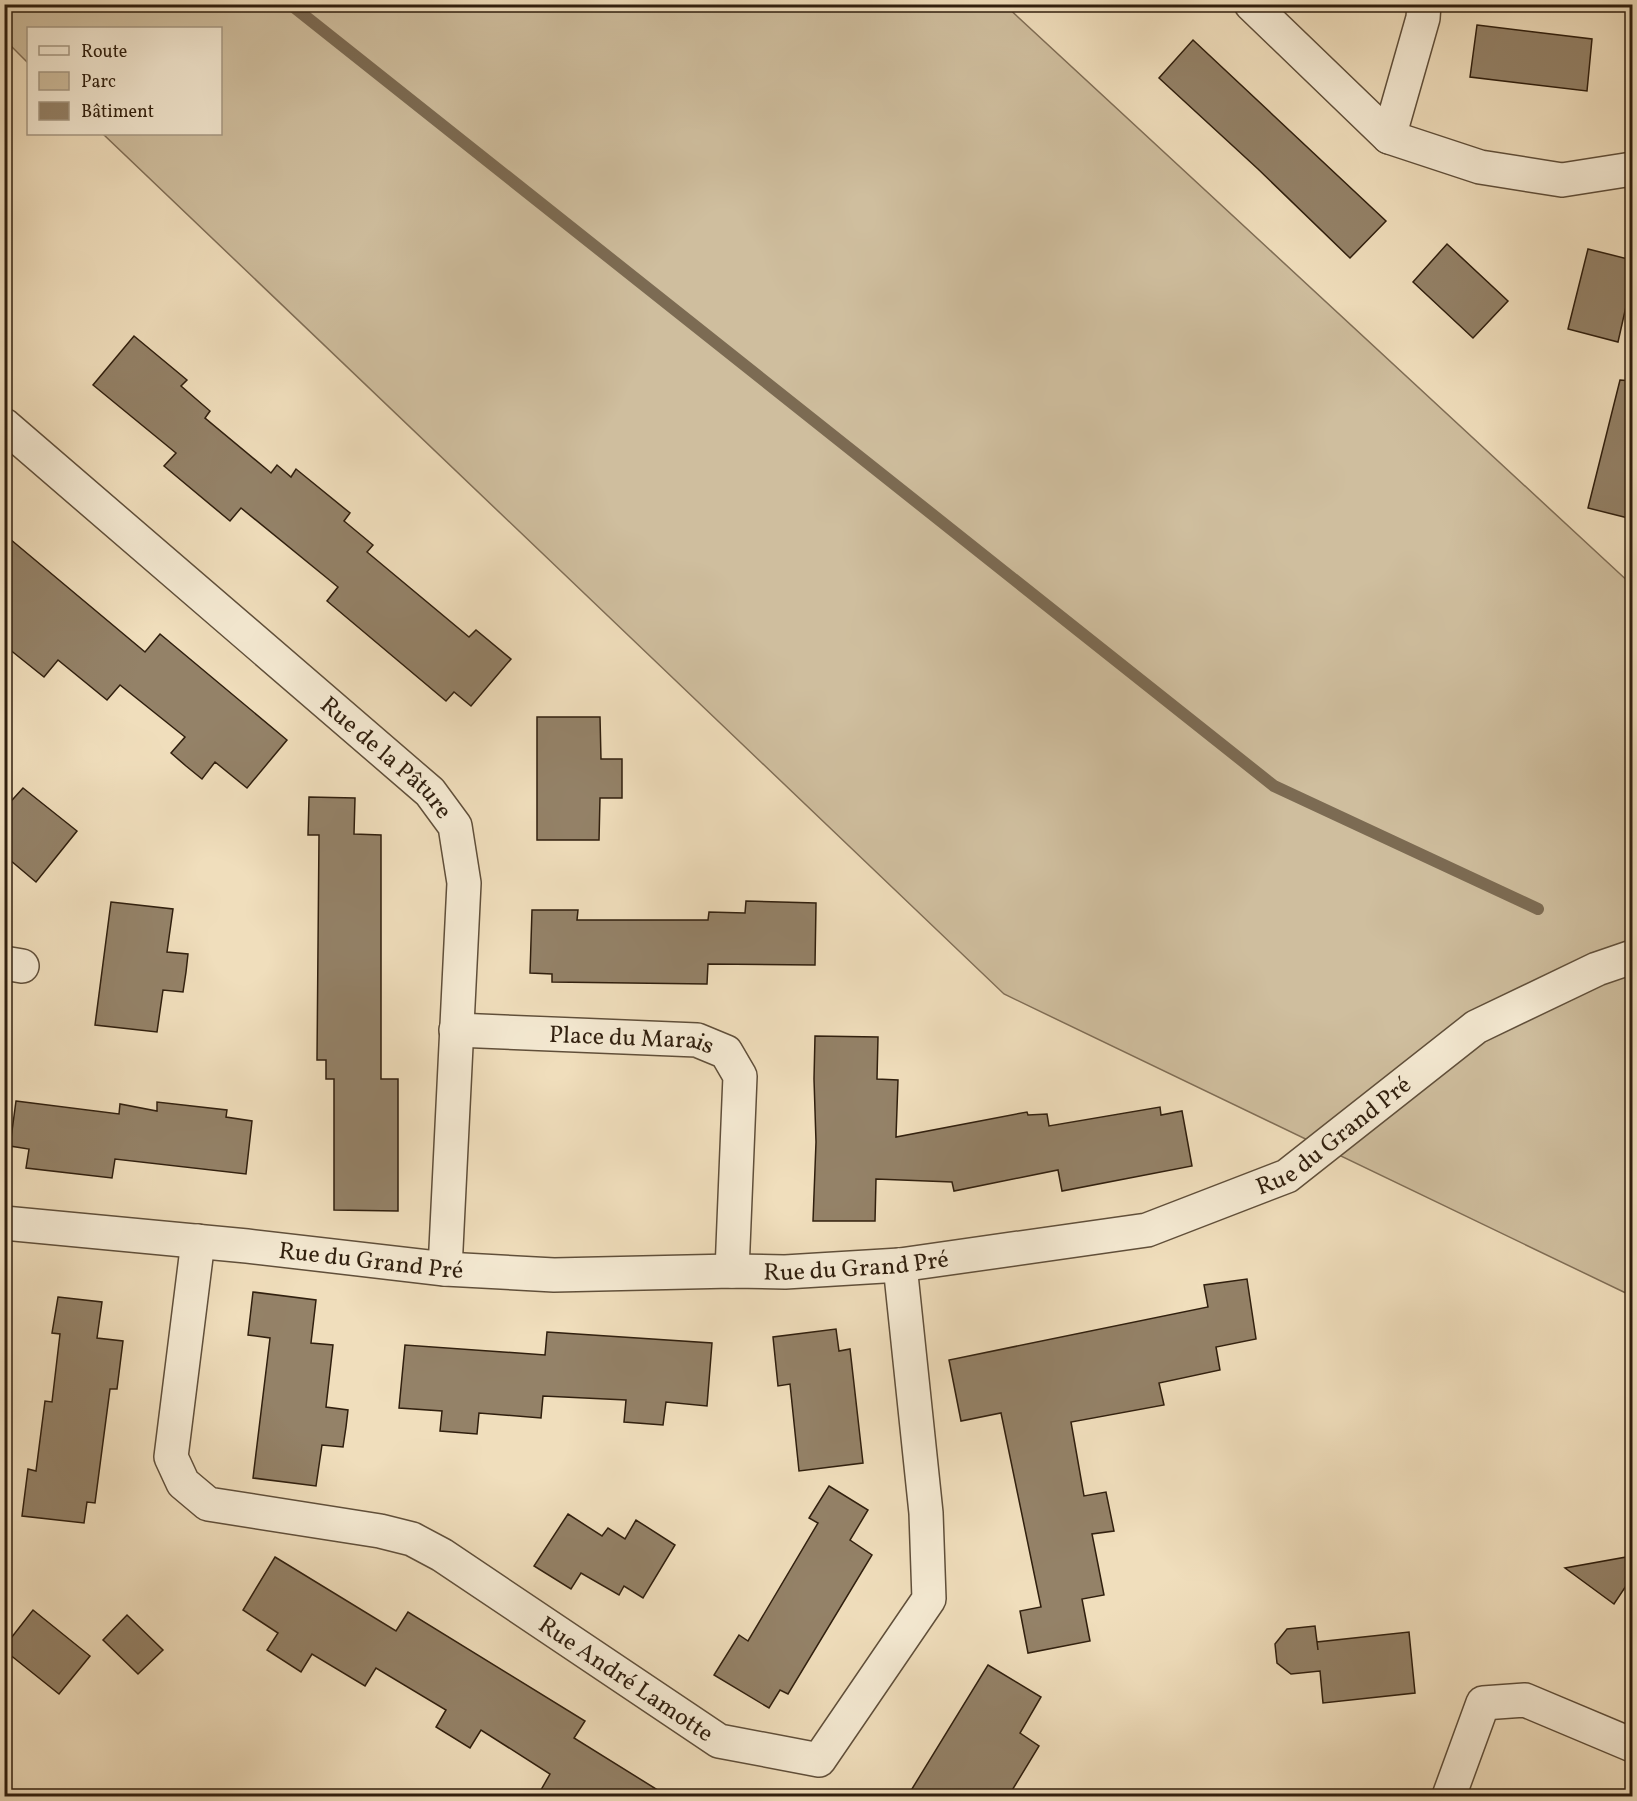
<svg xmlns="http://www.w3.org/2000/svg" width="1637" height="1801" font-family="Vollkorn,serif">
  <style>
    .green { fill: #cfbe9e; stroke: #806e56; stroke-width: 1.5 }
    .lines { fill: none; stroke-linecap: round; stroke-linejoin: round }
    .stream { stroke: #7c6b53; stroke-width: 12 }
    .building { fill: #948268; stroke: #301f0e; stroke-width: 1.5 }
    .minor-casing { stroke: #604f3a; stroke-width: 36 }
    .minor { stroke: #f5ead3; stroke-width: 33 }
    .labels { text-anchor: middle; stroke-width: 6; stroke-linejoin: round; paint-order: stroke }
    .street-label { font-size: 24px; fill: #301f0e; stroke: #f5ead3 }
  </style>
  <rect width="100%" height="100%" fill="#f0debc"/>
  <filter id="stains"><feTurbulence type="fractalNoise" baseFrequency=".00333" numOctaves="4"/><feColorMatrix values="0 0 0 0 .2 0 0 0 0 .09 0 0 0 0 .02 0 0 0 .5 -.17"/></filter>
  <radialGradient id="worn" r=".72"><stop offset=".6" stop-color="#630" stop-opacity="0"/><stop offset="1" stop-color="#630" stop-opacity=".3"/></radialGradient>
  <path class="green" d="M 4,5 L 1005,5 L 1632,585 L 1632,1296 L 1004,994 L 103,134 L 220,134 L 220,28 L 28,28 L 28,63 L 5,40 Z"/>
  <g class="lines">
    <path class="stream" d="M 290,4 L 1274,786 L 1538,909"/>
  </g>
  <g class="building">
    <path d="M 1477,25 L 1592,39 L 1587,91 L 1470,77 Z"/>
    <path d="M 1193,40 L 1386,221 L 1350,258 L 1258,169 L 1159,78 Z"/>
    <path d="M 1447,244 L 1508,301 L 1473,338 L 1413,282 Z"/>
    <path d="M 1588,249 L 1632,260 L 1632,280 L 1618,342 L 1568,329 Z"/>
    <path d="M 134,336 L 187,380 L 181,386 L 210,411 L 205,418 L 271,473 L 277,465 L 291,477 L 296,469 L 350,513 L 344,521 L 373,545 L 367,552 L 469,637 L 476,630 L 511,659 L 471,706 L 454,692 L 446,701 L 327,601 L 338,587 L 241,508 L 230,521 L 164,466 L 176,453 L 93,385 Z"/>
    <path d="M 1620,380 L 1632,381 L 1632,519 L 1588,508 Z"/>
    <path d="M 4,534 L 145,652 L 160,634 L 287,740 L 247,788 L 215,762 L 202,779 L 186,766 L 171,753 L 185,737 L 120,685 L 107,700 L 58,660 L 44,677 L 4,645 Z"/>
    <path d="M 537,717 L 600,717 L 601,759 L 622,759 L 622,798 L 600,798 L 599,840 L 537,840 Z"/>
    <path d="M 23,788 L 77,831 L 36,882 L 4,855 L 4,809 Z"/>
    <path d="M 309,797 L 355,798 L 354,834 L 381,835 L 381,1079 L 398,1079 L 398,1211 L 334,1210 L 334,1079 L 326,1079 L 326,1060 L 317,1060 L 319,835 L 308,835 Z"/>
    <path d="M 746,901 L 816,903 L 815,965 L 708,964 L 707,984 L 552,982 L 552,974 L 530,973 L 532,910 L 578,910 L 577,920 L 708,920 L 709,912 L 745,913 Z"/>
    <path d="M 111,902 L 173,909 L 167,952 L 188,954 L 186,972 L 183,992 L 163,990 L 157,1032 L 95,1025 Z"/>
    <path d="M 815,1036 L 878,1037 L 877,1079 L 898,1080 L 896,1137 L 1027,1112 L 1028,1115 L 1047,1114 L 1049,1126 L 1160,1107 L 1161,1115 L 1182,1111 L 1192,1166 L 1062,1191 L 1058,1170 L 954,1191 L 952,1182 L 876,1179 L 875,1221 L 813,1221 L 816,1142 L 814,1079 Z"/>
    <path d="M 16,1101 L 119,1114 L 120,1104 L 157,1111 L 157,1102 L 227,1110 L 226,1117 L 252,1121 L 246,1174 L 115,1159 L 112,1178 L 26,1168 L 29,1149 L 10,1146 Z"/>
    <path d="M 1247,1279 L 1256,1339 L 1216,1347 L 1220,1370 L 1159,1383 L 1164,1405 L 1071,1422 L 1084,1496 L 1106,1492 L 1114,1531 L 1092,1534 L 1104,1595 L 1082,1599 L 1090,1641 L 1028,1653 L 1020,1611 L 1041,1607 L 1001,1413 L 961,1421 L 949,1360 L 1208,1307 L 1204,1285 Z"/>
    <path d="M 253,1292 L 316,1300 L 311,1343 L 333,1345 L 326,1407 L 348,1410 L 346,1427 L 343,1447 L 322,1445 L 316,1486 L 253,1478 L 270,1338 L 248,1335 Z"/>
    <path d="M 58,1297 L 102,1302 L 97,1338 L 123,1341 L 117,1389 L 110,1389 L 95,1503 L 87,1502 L 84,1523 L 22,1516 L 28,1469 L 36,1471 L 45,1401 L 52,1402 L 60,1334 L 52,1333 Z"/>
    <path d="M 836,1329 L 839,1351 L 850,1349 L 863,1463 L 799,1471 L 790,1384 L 778,1386 L 773,1337 Z"/>
    <path d="M 547,1332 L 712,1343 L 707,1406 L 666,1402 L 663,1425 L 624,1422 L 626,1400 L 543,1396 L 541,1418 L 479,1413 L 477,1434 L 440,1431 L 442,1411 L 399,1408 L 405,1345 L 545,1355 Z"/>
    <path d="M 829,1486 L 868,1510 L 850,1540 L 872,1555 L 788,1694 L 780,1690 L 769,1708 L 714,1675 L 739,1635 L 748,1641 L 818,1523 L 809,1518 Z"/>
    <path d="M 568,1514 L 602,1536 L 608,1528 L 625,1539 L 636,1520 L 675,1545 L 643,1598 L 624,1586 L 619,1595 L 581,1573 L 571,1589 L 534,1566 Z"/>
    <path d="M 1632,1556 L 1632,1577 L 1614,1604 L 1565,1568 Z"/>
    <path d="M 275,1557 L 396,1631 L 408,1612 L 585,1721 L 574,1738 L 669,1797 L 537,1797 L 550,1774 L 481,1730 L 470,1748 L 436,1727 L 446,1710 L 376,1668 L 365,1686 L 312,1654 L 301,1672 L 267,1650 L 278,1633 L 243,1610 Z"/>
    <path d="M 33,1610 L 90,1656 L 59,1694 L 4,1650 L 4,1647 Z"/>
    <path d="M 127,1615 L 163,1650 L 138,1674 L 103,1640 Z"/>
    <path d="M 1315,1626 L 1318,1650 L 1317,1642 L 1409,1632 L 1415,1693 L 1323,1703 L 1320,1671 L 1291,1674 L 1277,1663 L 1275,1644 L 1287,1629 Z"/>
    <path d="M 988,1665 L 1041,1697 L 1020,1733 L 1039,1746 L 1008,1797 L 907,1797 Z"/>
  </g>
  <g class="lines">
    <g class="minor-casing">
      <g id="minor">
        <path d="M 1251,4 L 1389,137 L 1480,167 L 1562,180 L 1632,169"/>
        <path d="M 1389,137 L 1423,18 L 1424,4"/>
        <path id="s1" d="M 4,425 L 430,792 L 455,826 L 464,883 L 445,1269"/>
        <path d="M 4,963 L 22,966"/>
        <path id="s2" d="M 456,1030 L 697,1040 L 726,1052 L 740,1076 L 732,1271"/>
        <path id="s3" d="M 4,1223 L 247,1246 L 445,1269 L 554,1275 L 732,1271 L 785,1272 L 900,1265 L 1147,1230 L 1287,1176 L 1476,1027 L 1597,969 L 1632,957"/>
        <path id="s4" d="M 198,1241 L 171,1457 L 183,1483 L 208,1504 L 380,1531 L 412,1539 L 442,1555 L 719,1741 L 819,1760 L 929,1599 L 926,1513 L 900,1265"/>
        <path d="M 1449,1796 L 1483,1703 L 1525,1700 L 1632,1745"/>
      </g>
    </g>
    <use href="#minor" class="minor"/>
  </g>
  <g class="labels">
    <g class="street-label">
      <text dy="8" stroke="none"><textPath href="#s1" startOffset="507">Rue de la Pâture</textPath></text>
      <text dy="8" stroke="none"><textPath href="#s2" startOffset="176">Place du Marais</textPath></text>
      <text dy="8" stroke="none"><textPath href="#s3" startOffset="1359">Rue du Grand Pré</textPath></text>
      <text dy="8" stroke="none"><textPath href="#s3" startOffset="369">Rue du Grand Pré</textPath></text>
      <text dy="8" stroke="none"><textPath href="#s3" startOffset="855">Rue du Grand Pré</textPath></text>
      <text dy="8" stroke="none"><textPath href="#s4" startOffset="742">Rue André Lamotte</textPath></text>
    </g>
  </g>
  <rect width="1637" height="1801" fill="none" stroke="#f0debc" stroke-width="24"/>
  <rect x="6" y="6" width="1625" height="1789" fill="none" stroke="#301f0e" stroke-width="3"/>
  <rect x="12" y="12" width="1613" height="1777" fill="none" stroke="#301f0e" stroke-width="1.5"/>
  <rect x="27" y="27" width="195" height="108" fill="#f5ead3" stroke="#a69984" stroke-width="1.5"/>
  <rect x="39" y="46" width="30" height="9" fill="#f5ead3" stroke="#a69984" stroke-width="1.5"/>
  <text x="81" y="57" font-size="18" fill="#301f0e">Route</text>
  <rect x="39" y="72" width="30" height="18" fill="#cfbe9e" stroke="#a69984" stroke-width="1.5"/>
  <text x="81" y="87" font-size="18" fill="#301f0e">Parc</text>
  <rect x="39" y="102" width="30" height="18" fill="#948268" stroke="#a69984" stroke-width="1.5"/>
  <text x="81" y="117" font-size="18" fill="#301f0e">Bâtiment</text>
  <rect width="100%" height="100%" filter="url(#stains)"/>
  <rect width="100%" height="100%" fill="url(#worn)"/>
</svg>
